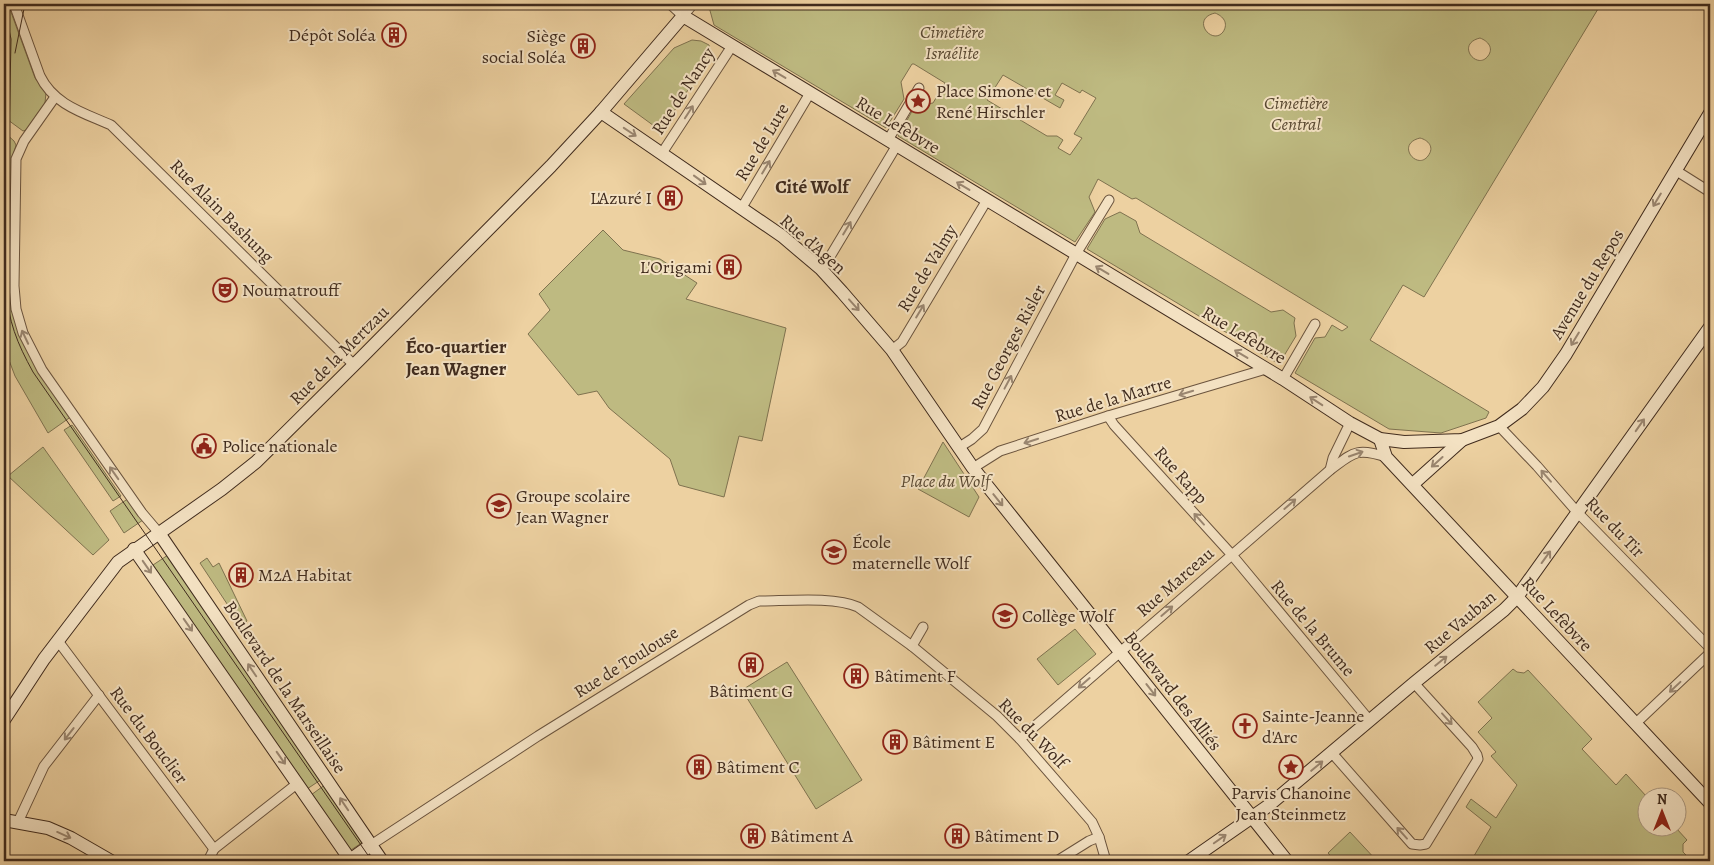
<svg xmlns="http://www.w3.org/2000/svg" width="1714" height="865" font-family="Alegreya,serif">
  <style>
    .green { fill: #beba81; stroke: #7f724f; fill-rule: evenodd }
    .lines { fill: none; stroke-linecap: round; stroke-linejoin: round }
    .minor-casing { stroke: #6b543e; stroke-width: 11 }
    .secondary-casing { stroke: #402b1d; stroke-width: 14 }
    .minor { stroke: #f3e1c2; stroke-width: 9 }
    .secondary { stroke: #f3e1c2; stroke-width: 12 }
    .tram { stroke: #402b1d; stroke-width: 1 }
    .oneway { stroke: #9a8670 }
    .labels { text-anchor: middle; stroke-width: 4; stroke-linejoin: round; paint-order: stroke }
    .park-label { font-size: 18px; font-style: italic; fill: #594831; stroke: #f3e1c2 }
    .poi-label { font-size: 18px; fill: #402b1d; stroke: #f3e1c2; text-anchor: start }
    .street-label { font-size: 18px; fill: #402b1d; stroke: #f3e1c2 }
    .neighbourhood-label { font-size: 19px; font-weight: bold; fill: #402b1d; stroke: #f3e1c2 }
  </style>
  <rect width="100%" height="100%" fill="#edd1a1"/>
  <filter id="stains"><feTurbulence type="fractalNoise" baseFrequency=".004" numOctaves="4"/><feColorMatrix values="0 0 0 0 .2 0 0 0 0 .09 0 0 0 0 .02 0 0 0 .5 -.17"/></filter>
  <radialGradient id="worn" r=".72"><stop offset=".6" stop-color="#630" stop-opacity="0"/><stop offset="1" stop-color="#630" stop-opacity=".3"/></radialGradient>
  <g class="green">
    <path d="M 4,4 L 8,4 L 35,78 L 46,92 L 45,103 L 26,130 L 23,131 L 4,117 Z"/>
    <path d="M 712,4 L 1601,4 L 1424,297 L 1403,285 L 1370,340 L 1489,412 L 1486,418 L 1441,433 L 1389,429 L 1295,373 L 1315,338 L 1325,337 L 1332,325 L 1342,331 L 1348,327 L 1136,198 L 1132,199 L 1098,179 L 1089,197 L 1095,212 L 1075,242 L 898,136 L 915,106 L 933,103 L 945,83 L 914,64 L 912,64 L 901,82 L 904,99 L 886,128 L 714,25 L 709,7 ZM 1215,13 C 1223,16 1229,23 1223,32 C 1212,46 1190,19 1215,13 ZM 1480,38 C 1488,41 1494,48 1488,56 C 1477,71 1455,44 1480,38 ZM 1003,75 L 1060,108 L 1064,100 L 1055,95 L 1062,83 L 1080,93 L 1082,90 L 1096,98 L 1074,134 L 1082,138 L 1070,155 L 1058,148 L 1063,140 L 1057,136 L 1047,136 L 987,100 ZM 1420,138 C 1428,140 1435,147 1428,156 C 1417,171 1395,144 1420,138 Z"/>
    <path d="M 692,40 L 701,41 L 709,45 L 711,55 L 661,131 L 624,104 L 674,48 Z"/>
    <path d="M 4,132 L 14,141 L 16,145 L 12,159 L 10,286 L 14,317 L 72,416 L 48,433 L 15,376 L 4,347 Z"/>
    <path d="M 1120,212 L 1136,221 L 1140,233 L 1271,312 L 1283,310 L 1295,318 L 1294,323 L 1296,336 L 1279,364 L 1087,249 L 1105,219 Z"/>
    <path d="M 603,230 L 623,250 L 660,259 L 697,283 L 686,299 L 786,328 L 762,441 L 739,436 L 724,497 L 679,485 L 670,459 L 609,408 L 597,391 L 578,395 L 528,334 L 550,310 L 539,294 Z"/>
    <path d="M 72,425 L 121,496 L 113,501 L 64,430 Z"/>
    <path d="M 943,442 L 979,497 L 969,517 L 918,489 Z"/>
    <path d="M 43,447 L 109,540 L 93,555 L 8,476 Z"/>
    <path d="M 129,498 L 143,520 L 124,533 L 110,511 Z"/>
    <path d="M 168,555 L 322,779 L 307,789 L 153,565 Z"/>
    <path d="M 207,558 L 213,567 L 219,563 L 247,621 L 241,625 L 200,563 Z"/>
    <path d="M 1075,629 L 1096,654 L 1058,685 L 1037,659 Z"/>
    <path d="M 787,662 L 862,780 L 816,809 L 742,690 Z"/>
    <path d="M 1513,669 L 1517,672 L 1524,673 L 1528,670 L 1592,739 L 1582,749 L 1616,785 L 1626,774 L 1647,797 L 1646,828 L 1676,828 L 1687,840 L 1683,844 L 1683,852 L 1686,855 L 1680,861 L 1595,861 L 1592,858 L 1589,861 L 1471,861 L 1491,827 L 1466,807 L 1471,799 L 1496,818 L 1517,785 L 1491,756 L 1496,752 L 1478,732 L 1492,718 L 1478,702 Z"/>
    <path d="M 326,784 L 363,842 L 351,850 L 348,849 L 311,795 Z"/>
    <path d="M 1350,832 L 1377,861 L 1335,861 L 1328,853 Z"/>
  </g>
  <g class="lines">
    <g class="minor-casing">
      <g id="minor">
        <path d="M 14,4 L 40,76 C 54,105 84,113 111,125 L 354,365"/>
        <path d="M 670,4 L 683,16 L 693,4"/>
        <path d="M 55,97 L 24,141 L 16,159 L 14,286 L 16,309 L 23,333 L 42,370 L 142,513 L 159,533"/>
        <path d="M 888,140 L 919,88"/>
        <path d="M 662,153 L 732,46"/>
        <path d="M 1675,170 L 1710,192"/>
        <path d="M 741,209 L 810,93"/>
        <path d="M 821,269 L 828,260 L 897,145"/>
        <path d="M 892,350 L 902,342 L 987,200"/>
        <path d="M 1283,379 L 1315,324"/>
        <path d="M 1108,416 L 1114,425 L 1232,555 L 1370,721"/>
        <path d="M 1499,426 L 1537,466 L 1578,513 L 1710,648"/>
        <path d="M 958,448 L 972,439 L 983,429 L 1076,254 L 1109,200"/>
        <path d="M 973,468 L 1000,451 L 1108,416 L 1266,369"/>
        <path d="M 1330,470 L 1333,458 L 1350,423"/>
        <path d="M 58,641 L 214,849"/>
        <path d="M 912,646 L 923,627"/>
        <path d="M 1635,724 L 1710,653"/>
        <path d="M 1020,739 L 1330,470 C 1353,453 1356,447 1386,457"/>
        <path d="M 1332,753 L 1412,844 L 1420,845 L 1426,844 L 1478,759 L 1477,755 L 1472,747 L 1414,683"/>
        <path d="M 18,822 L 44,766 L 99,695"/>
        <path d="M 371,845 L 538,736 L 749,605 L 759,601 C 785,601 835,596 858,607 L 912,646 L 997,716 L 1020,739 L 1092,822 L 1099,837 L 1106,861"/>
        <path d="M 208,861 L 214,849 L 298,783"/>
        <path d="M 1057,861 L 1089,841 L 1099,837"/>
      </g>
    </g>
    <g class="secondary-casing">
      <g id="secondary">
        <path d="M 601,112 L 782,236 L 821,269 L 842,292 L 892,350 L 973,468 L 1287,861"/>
        <path d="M 1380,439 L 1386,457 L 1710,803"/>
        <path d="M 1413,484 L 1462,440"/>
        <path d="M 159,533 L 382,861"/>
        <path d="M 134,549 L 351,861"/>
        <path d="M 4,720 L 44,659 L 118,562 L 222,489 L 256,462 L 361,358 L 551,166 L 601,112 L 683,16 L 1283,379 L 1350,423 L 1380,439 L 1404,442 L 1462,440 L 1499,426 L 1522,409 L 1543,387 L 1566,354 L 1710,113"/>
        <path d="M 4,820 L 48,828 L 71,838 L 111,861"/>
        <path d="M 350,860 L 371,845"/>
        <path d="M 1189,861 L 1268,806 L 1414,683 L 1504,610 L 1517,597 L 1710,327"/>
      </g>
    </g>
    <use href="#minor" class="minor"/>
    <use href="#secondary" class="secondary"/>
    <g class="tram">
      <path d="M 4,14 L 8,25 L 11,39 L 6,287 C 8,321 17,343 33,372 L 372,861"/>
      <path d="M 15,53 L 25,4"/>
    </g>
  </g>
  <defs><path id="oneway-shaft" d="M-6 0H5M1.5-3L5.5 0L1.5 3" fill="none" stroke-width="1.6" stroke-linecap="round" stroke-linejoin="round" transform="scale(1.25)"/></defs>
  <g class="oneway">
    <use href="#oneway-shaft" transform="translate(779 74) rotate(-149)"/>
    <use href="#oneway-shaft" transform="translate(689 112) rotate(-57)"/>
    <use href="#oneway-shaft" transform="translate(630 132) rotate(34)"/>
    <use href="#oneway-shaft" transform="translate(766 167) rotate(-59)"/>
    <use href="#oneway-shaft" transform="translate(700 180) rotate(36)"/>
    <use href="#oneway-shaft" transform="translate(963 186) rotate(-149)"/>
    <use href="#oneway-shaft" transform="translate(1657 200) rotate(121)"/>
    <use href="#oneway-shaft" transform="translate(847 228) rotate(-59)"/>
    <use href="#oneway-shaft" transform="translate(1102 270) rotate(-149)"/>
    <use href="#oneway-shaft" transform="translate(854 305) rotate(48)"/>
    <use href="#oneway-shaft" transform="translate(920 311) rotate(-59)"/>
    <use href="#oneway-shaft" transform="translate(25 337) rotate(-115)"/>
    <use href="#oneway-shaft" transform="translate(1575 339) rotate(121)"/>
    <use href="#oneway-shaft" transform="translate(1241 354) rotate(-149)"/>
    <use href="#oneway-shaft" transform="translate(1008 382) rotate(-62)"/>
    <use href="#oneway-shaft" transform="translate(1186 393) rotate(163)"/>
    <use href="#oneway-shaft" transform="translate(1316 401) rotate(-147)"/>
    <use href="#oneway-shaft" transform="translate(1640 425) rotate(-55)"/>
    <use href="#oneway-shaft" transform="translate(1031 441) rotate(162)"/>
    <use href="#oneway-shaft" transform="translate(1356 454) rotate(-19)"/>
    <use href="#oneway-shaft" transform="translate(1437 462) rotate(138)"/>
    <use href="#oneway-shaft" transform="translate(114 473) rotate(-125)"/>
    <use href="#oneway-shaft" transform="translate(1546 476) rotate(-131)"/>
    <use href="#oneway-shaft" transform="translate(998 500) rotate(51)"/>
    <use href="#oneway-shaft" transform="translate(1290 504) rotate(-41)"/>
    <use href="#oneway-shaft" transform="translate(1199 519) rotate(-132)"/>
    <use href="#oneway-shaft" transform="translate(1546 557) rotate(-54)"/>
    <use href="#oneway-shaft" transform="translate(147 567) rotate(55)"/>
    <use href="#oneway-shaft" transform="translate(1167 611) rotate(-41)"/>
    <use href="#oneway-shaft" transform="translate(188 625) rotate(55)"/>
    <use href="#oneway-shaft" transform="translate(1441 661) rotate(-39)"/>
    <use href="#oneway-shaft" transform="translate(252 670) rotate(-124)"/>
    <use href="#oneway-shaft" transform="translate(1084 683) rotate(139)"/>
    <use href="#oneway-shaft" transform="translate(1675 687) rotate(137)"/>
    <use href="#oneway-shaft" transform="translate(1151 690) rotate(52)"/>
    <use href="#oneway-shaft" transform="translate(1447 719) rotate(48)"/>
    <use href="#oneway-shaft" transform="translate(69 734) rotate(128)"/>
    <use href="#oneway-shaft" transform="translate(281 758) rotate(55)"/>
    <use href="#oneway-shaft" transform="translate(1317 766) rotate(-40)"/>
    <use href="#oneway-shaft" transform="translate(344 804) rotate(-124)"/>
    <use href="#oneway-shaft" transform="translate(1402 833) rotate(-132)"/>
    <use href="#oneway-shaft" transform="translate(64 835) rotate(24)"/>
    <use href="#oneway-shaft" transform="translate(1220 839) rotate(-35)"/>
  </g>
  <defs>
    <g id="building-ring" transform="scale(1.25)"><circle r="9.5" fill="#f3e1c2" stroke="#8f2418" stroke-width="1.5"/><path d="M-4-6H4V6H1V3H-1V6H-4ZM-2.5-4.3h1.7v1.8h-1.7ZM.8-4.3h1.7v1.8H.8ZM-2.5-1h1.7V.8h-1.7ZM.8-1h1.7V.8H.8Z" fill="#8f2418"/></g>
    <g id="sight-ring" transform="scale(1.25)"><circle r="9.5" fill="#f3e1c2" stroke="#8f2418" stroke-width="1.5"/><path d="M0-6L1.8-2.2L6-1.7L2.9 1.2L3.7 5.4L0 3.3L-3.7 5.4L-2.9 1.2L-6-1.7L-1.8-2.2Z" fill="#8f2418"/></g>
    <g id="theatre-ring" transform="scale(1.25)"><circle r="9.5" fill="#f3e1c2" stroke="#8f2418" stroke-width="1.5"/><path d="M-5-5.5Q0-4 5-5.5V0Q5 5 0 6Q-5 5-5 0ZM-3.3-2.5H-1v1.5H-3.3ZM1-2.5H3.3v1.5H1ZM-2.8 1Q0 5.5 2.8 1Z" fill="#8f2418"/></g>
    <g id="civic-ring" transform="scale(1.25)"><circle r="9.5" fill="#f3e1c2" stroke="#8f2418" stroke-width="1.5"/><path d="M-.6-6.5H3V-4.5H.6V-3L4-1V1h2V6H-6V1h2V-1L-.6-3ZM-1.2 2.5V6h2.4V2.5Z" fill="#8f2418"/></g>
    <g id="school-ring" transform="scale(1.25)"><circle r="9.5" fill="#f3e1c2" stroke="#8f2418" stroke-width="1.5"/><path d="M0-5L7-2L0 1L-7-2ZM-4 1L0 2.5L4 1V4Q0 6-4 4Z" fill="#8f2418"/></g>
    <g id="church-ring" transform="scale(1.25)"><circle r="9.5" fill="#f3e1c2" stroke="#8f2418" stroke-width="1.5"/><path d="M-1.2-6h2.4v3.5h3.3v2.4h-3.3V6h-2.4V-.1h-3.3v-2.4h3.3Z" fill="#8f2418"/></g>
  </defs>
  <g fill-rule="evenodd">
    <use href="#building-ring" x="394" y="35"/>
    <use href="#building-ring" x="583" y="46"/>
    <use href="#sight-ring" x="918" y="101"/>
    <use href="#building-ring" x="670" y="198"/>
    <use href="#building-ring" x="729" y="267"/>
    <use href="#theatre-ring" x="225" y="290"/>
    <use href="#civic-ring" x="204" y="446"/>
    <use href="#school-ring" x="499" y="506"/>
    <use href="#school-ring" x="834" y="552"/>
    <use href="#building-ring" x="241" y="575"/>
    <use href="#school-ring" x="1005" y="616"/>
    <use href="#building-ring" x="751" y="665"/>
    <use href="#building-ring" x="856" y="676"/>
    <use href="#church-ring" x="1245" y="726"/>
    <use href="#building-ring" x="895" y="742"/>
    <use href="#building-ring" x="699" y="767"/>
    <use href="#sight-ring" x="1291" y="767"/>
    <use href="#building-ring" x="753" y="836"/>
    <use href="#building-ring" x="957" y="836"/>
  </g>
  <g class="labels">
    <g class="park-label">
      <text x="952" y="38">Cimetière<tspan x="952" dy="21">Israélite</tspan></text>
      <text x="1296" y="109">Cimetière<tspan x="1296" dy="21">Central</tspan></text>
      <text x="945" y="487">Place du Wolf</text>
    </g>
    <g class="poi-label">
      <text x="376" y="41" text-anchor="end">Dépôt Soléa</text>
      <text x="566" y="42" text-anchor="end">Siège<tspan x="566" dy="21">social Soléa</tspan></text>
      <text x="936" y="97">Place Simone et<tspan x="936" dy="21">René Hirschler</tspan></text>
      <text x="652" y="204" text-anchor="end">L'Azuré I</text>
      <text x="712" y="273" text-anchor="end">L'Origami</text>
      <text x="242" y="296">Noumatrouff</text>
      <text x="222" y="452">Police nationale</text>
      <text x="516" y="502">Groupe scolaire<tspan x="516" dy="21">Jean Wagner</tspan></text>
      <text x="852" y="548">École<tspan x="852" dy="21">maternelle Wolf</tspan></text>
      <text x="258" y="581">M2A Habitat</text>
      <text x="1022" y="622">Collège Wolf</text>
      <text x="874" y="682">Bâtiment F</text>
      <text x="751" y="697" text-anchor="middle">Bâtiment G</text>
      <text x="1262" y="722">Sainte-Jeanne<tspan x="1262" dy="21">d'Arc</tspan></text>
      <text x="912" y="748">Bâtiment E</text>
      <text x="716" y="773">Bâtiment C</text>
      <text x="1291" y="799" text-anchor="middle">Parvis Chanoine<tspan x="1291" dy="21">Jean Steinmetz</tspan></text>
      <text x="770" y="842">Bâtiment A</text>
      <text x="974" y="842">Bâtiment D</text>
    </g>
    <g class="street-label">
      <text transform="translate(683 91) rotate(-57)" y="6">Rue de Nancy</text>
      <text transform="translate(898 125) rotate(31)" y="6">Rue Lefèbvre</text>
      <text transform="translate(762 142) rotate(-59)" y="6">Rue de Lure</text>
      <text transform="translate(222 211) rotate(45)" y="6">Rue Alain Bashung</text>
      <text transform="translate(813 244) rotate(41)" y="6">Rue d'Agen</text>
      <text transform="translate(927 268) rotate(-59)" y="6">Rue de Valmy</text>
      <text transform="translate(1587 284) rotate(-59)" y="6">Avenue du Repos</text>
      <text transform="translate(1244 335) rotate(31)" y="6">Rue Lefèbvre</text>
      <text transform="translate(1008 347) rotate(-62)" y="6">Rue Georges Risler</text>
      <text transform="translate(339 355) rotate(-45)" y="6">Rue de la Mertzau</text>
      <text transform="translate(1113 399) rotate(-17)" y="6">Rue de la Martre</text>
      <text transform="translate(1181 475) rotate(48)" y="6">Rue Rapp</text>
      <text transform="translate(1615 527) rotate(46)" y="6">Rue du Tir</text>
      <text transform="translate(1175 582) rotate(-41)" y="6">Rue Marceau</text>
      <text transform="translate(1557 614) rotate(47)" y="6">Rue Lefèbvre</text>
      <text transform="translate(1460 622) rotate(-40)" y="6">Rue Vauban</text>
      <text transform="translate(1313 628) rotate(50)" y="6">Rue de la Brume</text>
      <text transform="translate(626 662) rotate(-32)" y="6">Rue de Toulouse</text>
      <text transform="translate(285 687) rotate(56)" y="6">Boulevard de la Marseillaise</text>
      <text transform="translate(1173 691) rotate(52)" y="6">Boulevard des Alliés</text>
      <text transform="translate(1033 733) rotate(46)" y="6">Rue du Wolf</text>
      <text transform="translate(149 735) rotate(53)" y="6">Rue du Bouclier</text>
    </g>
    <g class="neighbourhood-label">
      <text x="812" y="193">Cité Wolf</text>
      <text x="456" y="353">Éco-quartier<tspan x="456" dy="22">Jean Wagner</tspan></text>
    </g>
  </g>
  <rect width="1714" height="865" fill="none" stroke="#edd1a1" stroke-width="20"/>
  <rect x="5" y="5" width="1704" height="855" fill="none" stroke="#402b1d" stroke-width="2.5"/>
  <rect x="10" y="10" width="1694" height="845" fill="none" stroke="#402b1d"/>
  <g transform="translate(1662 812)"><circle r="24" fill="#f3e1c2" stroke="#ab9880"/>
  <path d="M0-4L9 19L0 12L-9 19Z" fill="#8f2418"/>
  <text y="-8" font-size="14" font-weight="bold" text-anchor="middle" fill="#402b1d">N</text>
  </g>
  <rect width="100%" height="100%" filter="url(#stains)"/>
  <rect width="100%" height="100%" fill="url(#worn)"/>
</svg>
